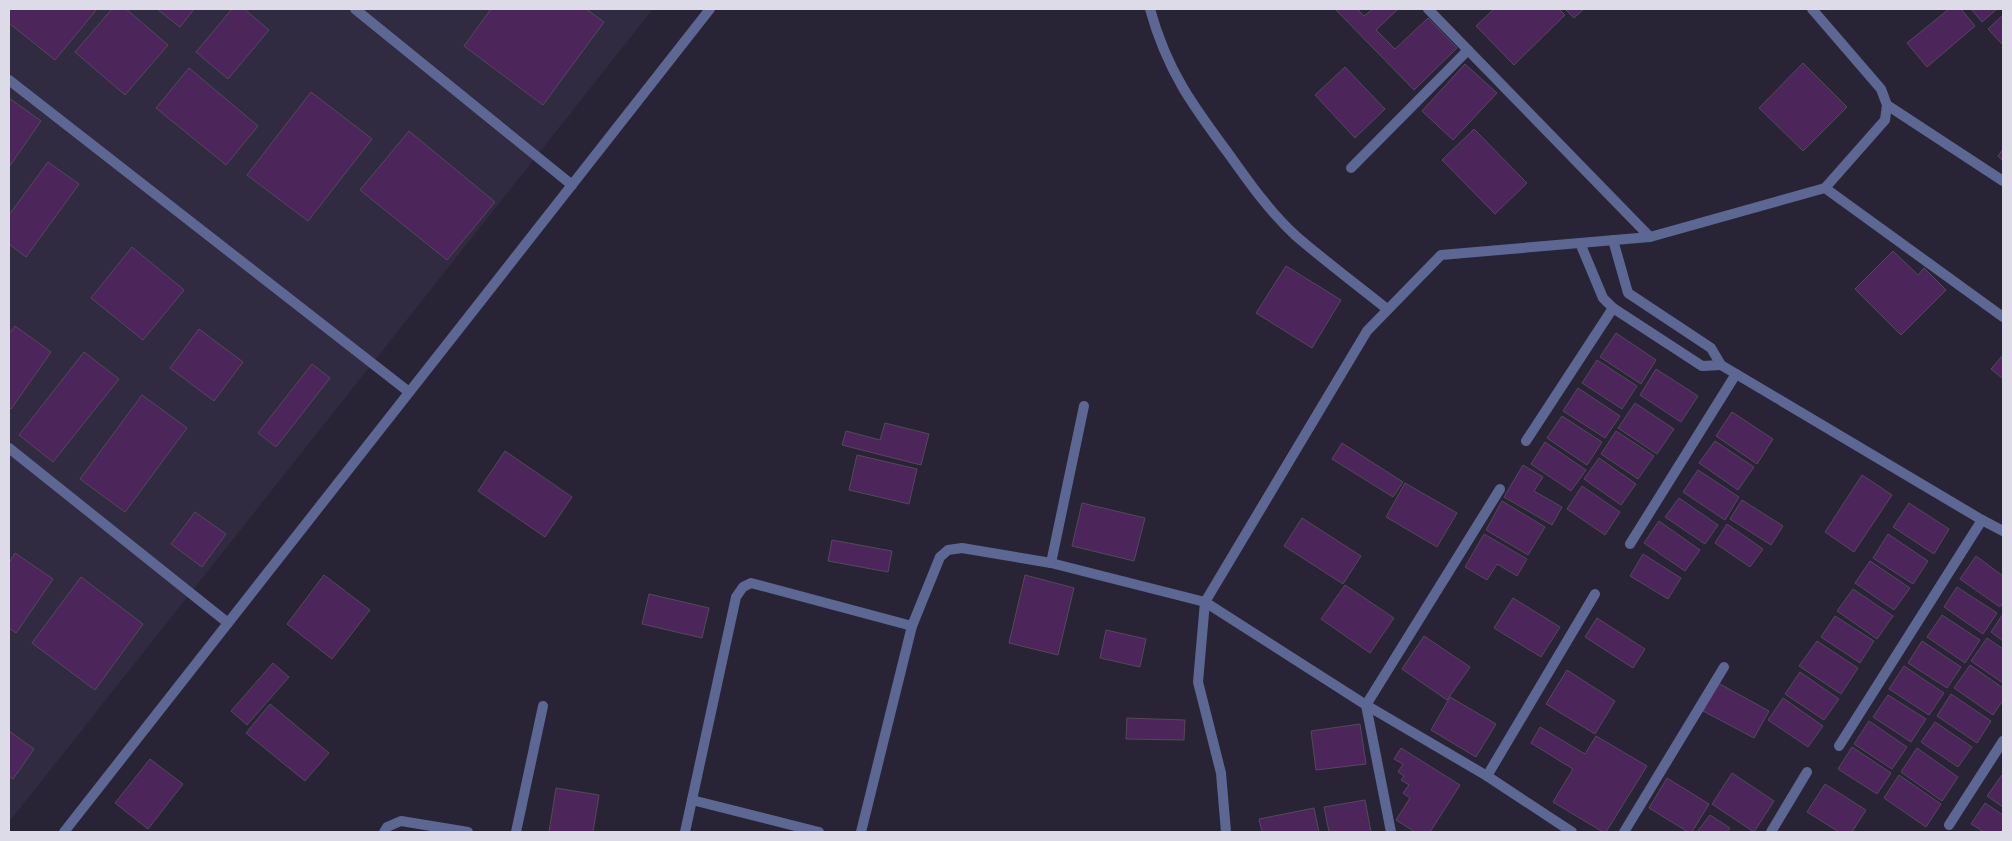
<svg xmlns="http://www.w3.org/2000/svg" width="2012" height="841" font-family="Ubuntu,sans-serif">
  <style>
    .built { fill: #312b42 }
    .building { fill: #4c265b; stroke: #544859 }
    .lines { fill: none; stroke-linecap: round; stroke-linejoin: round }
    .service { stroke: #5d6793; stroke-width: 10 }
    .minor { stroke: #5d6793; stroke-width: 10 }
    .tertiary { stroke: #5d6793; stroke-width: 10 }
  </style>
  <rect width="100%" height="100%" fill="#282435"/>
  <path class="built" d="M 9,9 L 653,9 L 9,822 Z"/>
  <g class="building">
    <path d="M 9,9 L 97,9 L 55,60 L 9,23 Z"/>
    <path d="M 112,9 L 126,9 L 168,45 L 125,95 L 75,52 Z"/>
    <path d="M 157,9 L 194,9 L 180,27 Z"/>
    <path d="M 232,9 L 244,9 L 269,30 L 228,79 L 196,52 Z"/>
    <path d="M 491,9 L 586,9 L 604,22 L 543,105 L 464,46 Z"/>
    <path d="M 1335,9 L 1357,9 L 1364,16 L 1373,9 L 1398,9 L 1376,30 L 1395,49 L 1428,18 L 1457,48 L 1414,90 Z"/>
    <path d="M 1494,9 L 1559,9 L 1565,15 L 1514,65 L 1476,26 Z"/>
    <path d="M 1565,9 L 1584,9 L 1574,18 Z"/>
    <path d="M 1949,9 L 1961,9 L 1975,26 L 1927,67 L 1907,43 Z"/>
    <path d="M 1971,9 L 1997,9 L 1982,22 Z"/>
    <path d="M 2003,15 L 2003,45 L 1988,29 Z"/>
    <path d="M 1803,63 L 1847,107 L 1803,151 L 1759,108 Z"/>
    <path d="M 1465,64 L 1497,93 L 1453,140 L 1422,111 Z"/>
    <path d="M 1345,67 L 1385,109 L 1355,138 L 1315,95 Z"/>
    <path d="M 189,68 L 258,126 L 226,165 L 156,108 Z"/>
    <path d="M 311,92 L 372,139 L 308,221 L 247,175 Z"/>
    <path d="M 9,98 L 41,121 L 9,167 Z"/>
    <path d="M 1474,129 L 1527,183 L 1495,214 L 1442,160 Z"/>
    <path d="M 409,131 L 495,202 L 447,260 L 360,190 Z"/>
    <path d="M 2003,149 L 2003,161 L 1998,156 Z"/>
    <path d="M 48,162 L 79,184 L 26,257 L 9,244 L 9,215 Z"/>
    <path d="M 132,247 L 184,290 L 143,340 L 91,298 Z"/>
    <path d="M 1893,251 L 1918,275 L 1924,268 L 1946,290 L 1901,335 L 1855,289 Z"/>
    <path d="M 1286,266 L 1341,300 L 1312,348 L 1256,313 Z"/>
    <path d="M 15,326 L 51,352 L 11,409 L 9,407 L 9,334 Z"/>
    <path d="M 199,329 L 243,362 L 214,401 L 170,368 Z"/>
    <path d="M 1616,333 L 1656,360 L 1641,384 L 1600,357 Z"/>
    <path d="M 84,352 L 119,379 L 53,462 L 19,435 Z"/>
    <path d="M 2003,355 L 2003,379 L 1991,369 Z"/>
    <path d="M 1597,360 L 1637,386 L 1622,409 L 1582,383 Z"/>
    <path d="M 312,364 L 330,378 L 276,447 L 258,433 Z"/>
    <path d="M 1656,369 L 1698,396 L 1681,422 L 1640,395 Z"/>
    <path d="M 1578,388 L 1620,416 L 1605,438 L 1563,411 Z"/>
    <path d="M 142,395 L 187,428 L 125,512 L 80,479 Z"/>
    <path d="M 1635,403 L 1674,429 L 1657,454 L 1618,428 Z"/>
    <path d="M 1732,412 L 1773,439 L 1757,464 L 1716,436 Z"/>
    <path d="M 1562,416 L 1602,442 L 1587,465 L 1547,438 Z"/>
    <path d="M 885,423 L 929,434 L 921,465 L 842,445 L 846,431 L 880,440 Z"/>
    <path d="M 1616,431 L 1654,456 L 1638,479 L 1601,454 Z"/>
    <path d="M 1715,441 L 1754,467 L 1738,490 L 1699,463 Z"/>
    <path d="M 1545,442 L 1586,470 L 1571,491 L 1531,464 Z"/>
    <path d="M 1342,443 L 1403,482 L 1393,497 L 1332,459 Z"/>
    <path d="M 505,451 L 572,497 L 545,537 L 478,491 Z"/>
    <path d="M 857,455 L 917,469 L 909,504 L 849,490 Z"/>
    <path d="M 1599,458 L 1636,484 L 1621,505 L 1584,479 Z"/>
    <path d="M 1523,465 L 1543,477 L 1534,491 L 1562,507 L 1552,525 L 1504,497 Z"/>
    <path d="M 1698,470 L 1739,497 L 1725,520 L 1683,492 Z"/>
    <path d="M 1862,475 L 1892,495 L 1854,552 L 1825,532 Z"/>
    <path d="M 1405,483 L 1457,513 L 1437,547 L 1386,517 Z"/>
    <path d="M 1582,486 L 1620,512 L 1605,535 L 1567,509 Z"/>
    <path d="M 1679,498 L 1718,525 L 1705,544 L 1665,517 Z"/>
    <path d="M 1742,500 L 1783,526 L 1771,545 L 1730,519 Z"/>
    <path d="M 1502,501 L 1545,527 L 1528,555 L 1486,530 Z"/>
    <path d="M 1082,503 L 1145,518 L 1134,561 L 1072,546 Z"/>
    <path d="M 1909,503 L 1949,529 L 1934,554 L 1893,527 Z"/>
    <path d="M 195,512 L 226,534 L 202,567 L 171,544 Z"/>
    <path d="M 1302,518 L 1361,556 L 1343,584 L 1284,546 Z"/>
    <path d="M 1659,521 L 1700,550 L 1685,571 L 1644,543 Z"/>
    <path d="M 1727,524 L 1763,549 L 1750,567 L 1715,543 Z"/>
    <path d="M 1484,534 L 1527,559 L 1517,576 L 1497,564 L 1487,580 L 1465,567 Z"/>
    <path d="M 1888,534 L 1928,561 L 1913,584 L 1873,558 Z"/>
    <path d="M 832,540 L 892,551 L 888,572 L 828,561 Z"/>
    <path d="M 15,553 L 53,579 L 16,633 L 9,628 L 9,563 Z"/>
    <path d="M 1643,554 L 1681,578 L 1668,599 L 1630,576 Z"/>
    <path d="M 1976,556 L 2003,576 L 2003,602 L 2000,607 L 1960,579 Z"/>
    <path d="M 1870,561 L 1910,588 L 1894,610 L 1855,583 Z"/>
    <path d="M 324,575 L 370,610 L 332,659 L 287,624 Z"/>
    <path d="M 1025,575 L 1074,588 L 1058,655 L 1009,643 Z"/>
    <path d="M 81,577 L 143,624 L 95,690 L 32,643 Z"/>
    <path d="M 1345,585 L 1394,618 L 1370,653 L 1321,619 Z"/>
    <path d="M 1957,587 L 1997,613 L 1983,634 L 1944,607 Z"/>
    <path d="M 1853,589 L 1893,616 L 1877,639 L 1837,611 Z"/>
    <path d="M 649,594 L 709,608 L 702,638 L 642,624 Z"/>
    <path d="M 1513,598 L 1560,627 L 1541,657 L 1494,628 Z"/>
    <path d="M 2003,614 L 2003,641 L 1991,632 Z"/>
    <path d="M 1942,615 L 1980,640 L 1965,663 L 1927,637 Z"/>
    <path d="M 1835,616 L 1874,641 L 1860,663 L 1821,637 Z"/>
    <path d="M 1597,618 L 1645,649 L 1633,668 L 1585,637 Z"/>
    <path d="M 1106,630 L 1146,639 L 1140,667 L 1100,658 Z"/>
    <path d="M 1424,636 L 1470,667 L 1447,700 L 1402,669 Z"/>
    <path d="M 1987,638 L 2003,649 L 2003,683 L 1971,661 Z"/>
    <path d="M 1817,641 L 1858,668 L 1841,694 L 1799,666 Z"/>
    <path d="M 1922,641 L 1961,667 L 1947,688 L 1908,663 Z"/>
    <path d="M 273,663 L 289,677 L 247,725 L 231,711 Z"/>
    <path d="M 1970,665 L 2003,688 L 2003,700 L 1993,715 L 1954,688 Z"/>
    <path d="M 1904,666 L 1944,693 L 1929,715 L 1889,689 Z"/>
    <path d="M 1567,670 L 1615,701 L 1595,734 L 1546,704 Z"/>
    <path d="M 1800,672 L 1839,699 L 1824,720 L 1785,694 Z"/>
    <path d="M 1718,683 L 1769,711 L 1754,738 L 1703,711 Z"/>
    <path d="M 1951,694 L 1991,721 L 1977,743 L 1937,716 Z"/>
    <path d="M 1888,695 L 1926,719 L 1911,742 L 1873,717 Z"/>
    <path d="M 1450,697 L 1496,724 L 1476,757 L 1431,730 Z"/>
    <path d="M 1783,698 L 1823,726 L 1808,747 L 1768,720 Z"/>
    <path d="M 270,704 L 329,753 L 305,781 L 246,733 Z"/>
    <path d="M 1127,718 L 1185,720 L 1184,740 L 1126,739 Z"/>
    <path d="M 1869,721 L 1907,747 L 1892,769 L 1854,744 Z"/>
    <path d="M 1935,722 L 1972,747 L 1958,767 L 1921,742 Z"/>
    <path d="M 1360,724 L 1366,764 L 1316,770 L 1311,731 Z"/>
    <path d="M 1540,727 L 1585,754 L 1596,736 L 1647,766 L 1606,832 L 1603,832 L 1553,802 L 1573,769 L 1531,743 Z"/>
    <path d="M 9,731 L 34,749 L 13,779 L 9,776 Z"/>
    <path d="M 1852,747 L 1891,773 L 1877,794 L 1838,769 Z"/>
    <path d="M 1401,748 L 1460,785 L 1430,832 L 1415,832 L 1396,820 L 1410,798 L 1403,793 L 1409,785 L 1401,780 L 1404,776 L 1398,772 L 1403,764 L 1394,759 Z"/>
    <path d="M 1917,748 L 1958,777 L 1942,801 L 1901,772 Z"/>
    <path d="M 150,759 L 183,784 L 148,829 L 115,803 Z"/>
    <path d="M 1732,773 L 1774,801 L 1754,832 L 1712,804 Z"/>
    <path d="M 1899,775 L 1941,804 L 1926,827 L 1884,798 Z"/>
    <path d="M 2002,775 L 2003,777 L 2003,807 L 1987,796 Z"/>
    <path d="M 1667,778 L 1709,804 L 1692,832 L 1688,832 L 1649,808 Z"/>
    <path d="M 1825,784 L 1866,810 L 1852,832 L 1839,832 L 1807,812 Z"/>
    <path d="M 556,788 L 599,795 L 593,832 L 549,832 Z"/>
    <path d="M 1365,800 L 1371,832 L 1329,832 L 1324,807 Z"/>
    <path d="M 1985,803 L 2003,815 L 2003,832 L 1984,832 L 1971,824 Z"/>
    <path d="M 1314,808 L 1319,832 L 1262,832 L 1259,819 Z"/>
    <path d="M 1710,815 L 1730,828 L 1727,832 L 1697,832 Z"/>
  </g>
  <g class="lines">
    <path class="service" d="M 1150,9 C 1167,71 1193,106 1231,157 C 1251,185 1270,212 1296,236 C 1325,261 1357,285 1387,309"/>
    <g class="minor">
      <path d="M 355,9 L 572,185"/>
      <path d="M 1428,9 L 1650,237"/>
      <path d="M 9,80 L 409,392"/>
      <path d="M 1887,105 L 2003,181"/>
      <path d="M 1351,168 L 1468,50"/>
      <path d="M 1825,188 L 2003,317"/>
      <path d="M 1613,240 L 1628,293 L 1711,348 L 1721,365 L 1982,520 L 2003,531"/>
      <path d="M 1580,243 L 1603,298 L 1613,308 L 1702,366 L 1721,365"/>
      <path d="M 1526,441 L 1613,308"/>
      <path d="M 9,448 L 228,623"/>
      <path d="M 1630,544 L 1736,374"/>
      <path d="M 1051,563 L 1084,406"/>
      <path d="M 1839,746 L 1982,520"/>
      <path d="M 1487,776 L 1595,594"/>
      <path d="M 692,800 L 819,832"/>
      <path d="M 1949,825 L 2003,741"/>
      <path d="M 64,832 L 710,9"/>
      <path d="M 384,832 L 387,827 L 401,821 L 468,832"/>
      <path d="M 516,832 L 543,706"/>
      <path d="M 685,832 L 736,597 L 743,587 L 751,583 L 912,626"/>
      <path d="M 861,832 L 912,626 L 940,557 L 948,550 L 962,548 L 1051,563 L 1205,602 L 1366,705 L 1487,776 L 1572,832"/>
      <path d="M 1391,832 L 1366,705 L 1500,489"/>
      <path d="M 1624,832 L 1724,667"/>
      <path d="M 1771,832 L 1807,772"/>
    </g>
    <path class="tertiary" d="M 1226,832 L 1221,773 L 1198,682 L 1205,602 L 1367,331 L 1441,255 L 1650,237 L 1825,188 L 1885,120 L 1887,105 L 1881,89 L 1812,9"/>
  </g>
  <rect width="2012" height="841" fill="none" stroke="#dddbe7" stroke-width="20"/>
</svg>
